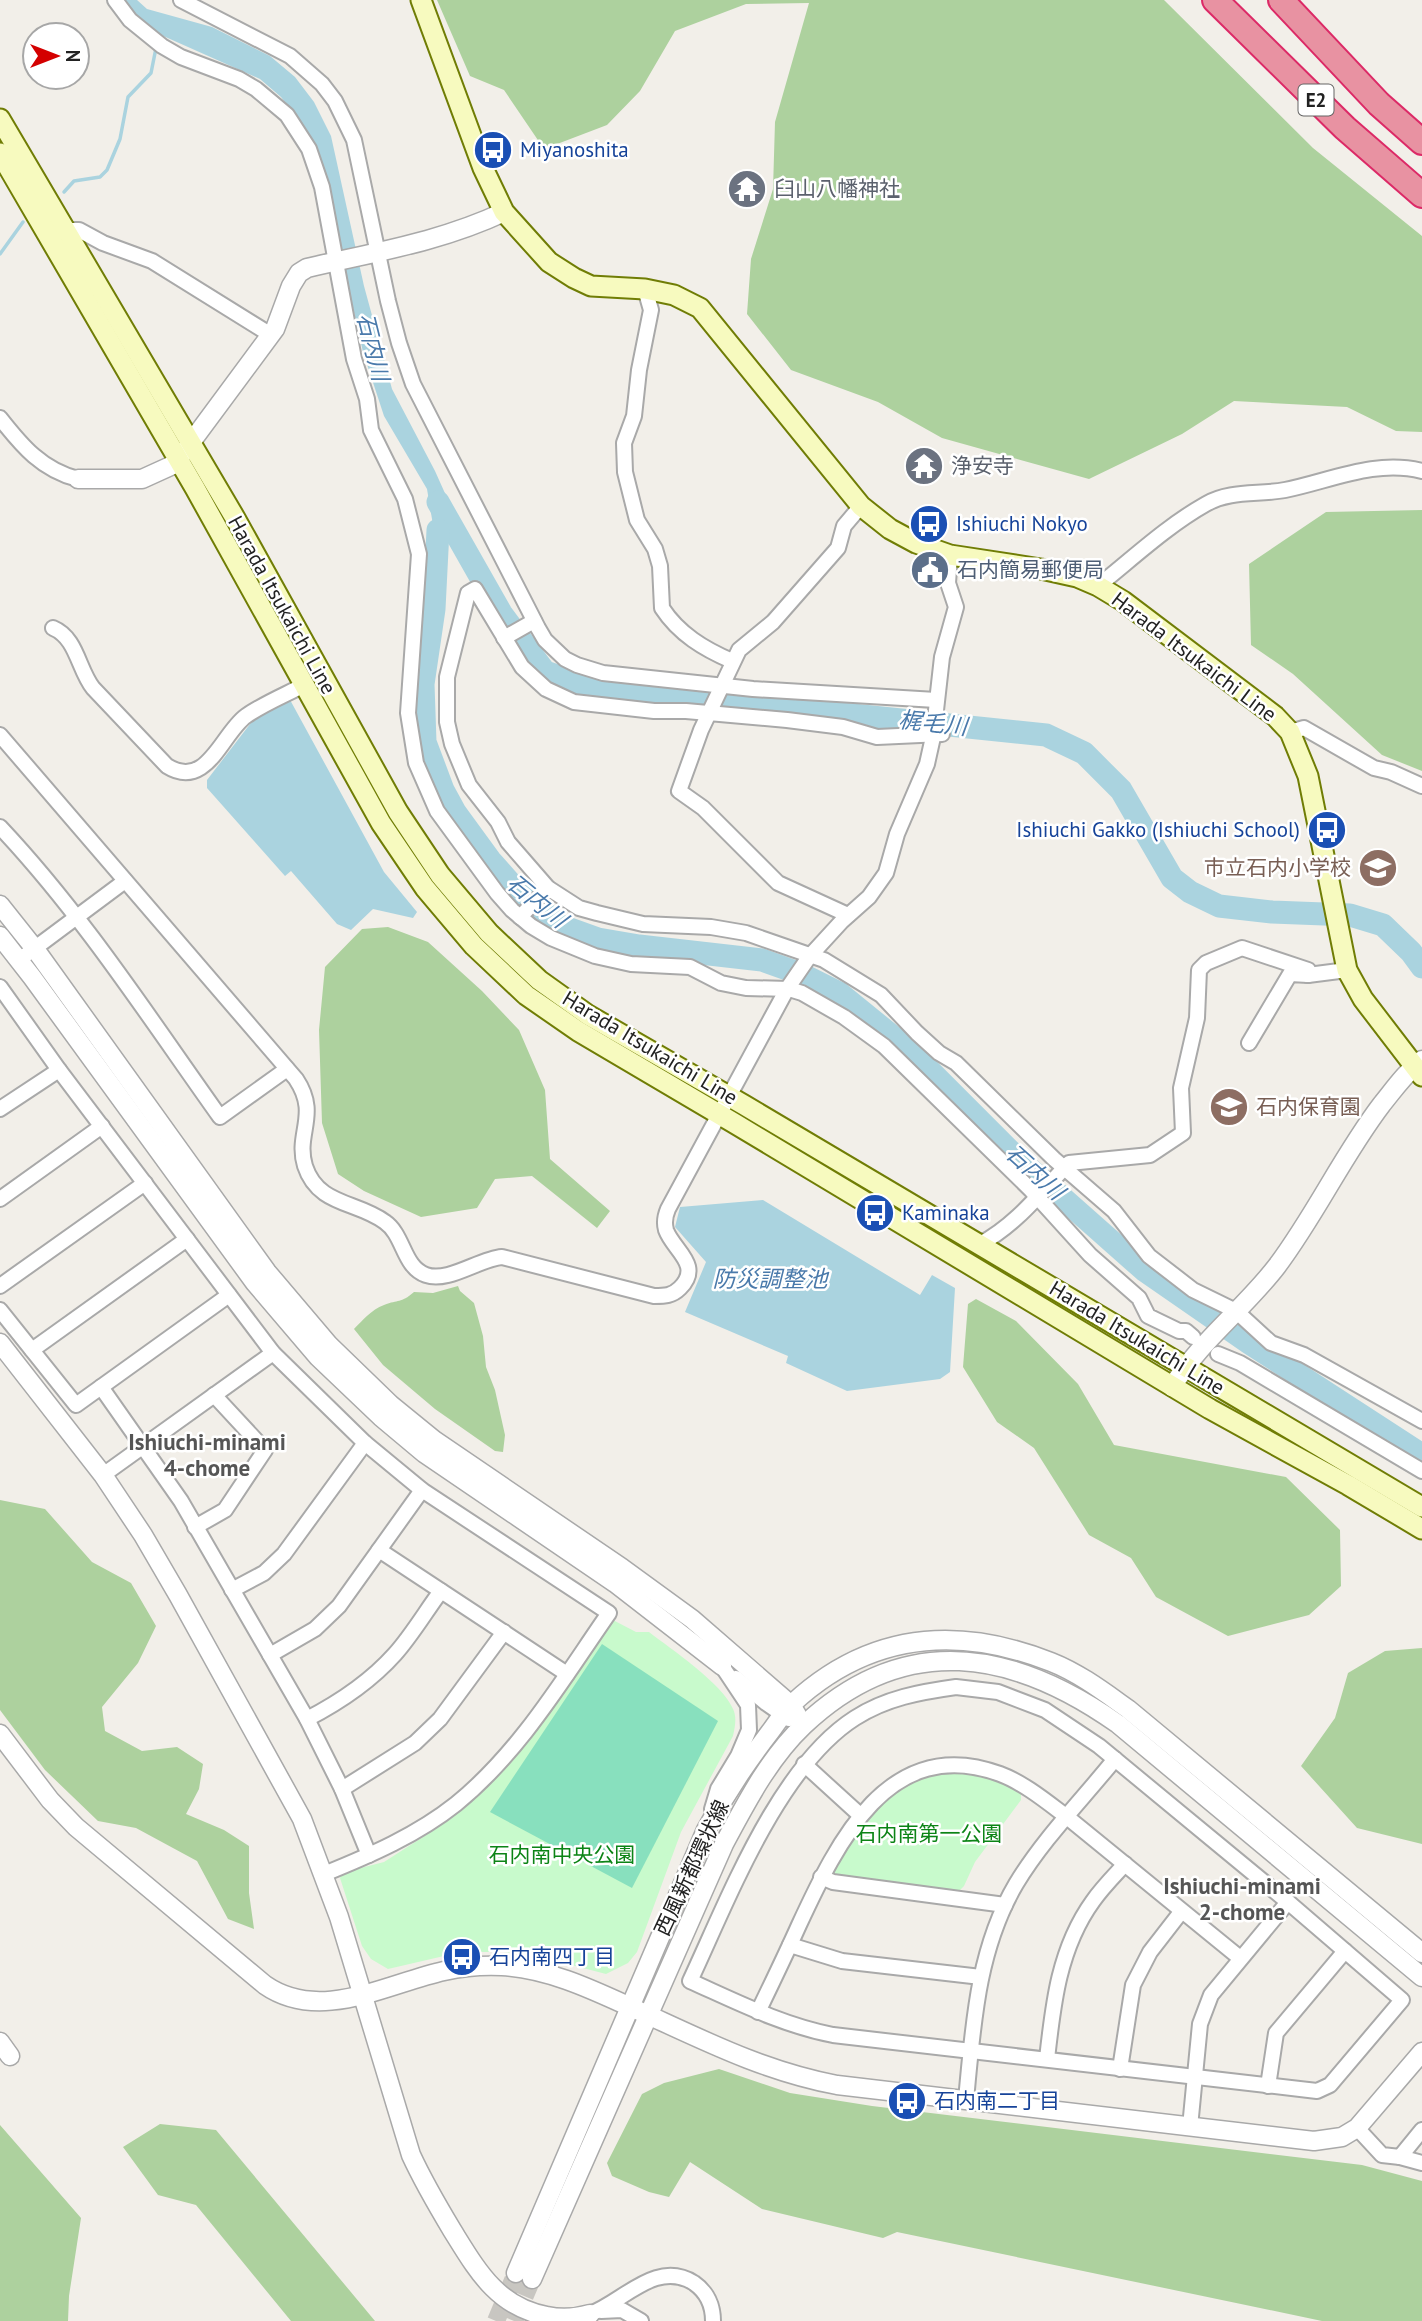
<svg xmlns="http://www.w3.org/2000/svg" width="1422" height="2321" font-family="'PT Sans','Noto Sans JP',sans-serif">
  <style>
    .forest { fill: #add19e }
    .park { fill: #c8facc }
    .pitch { fill: #88e0be }
    .water { fill: #aad3df }
    .lines { fill: none; stroke-linecap: round; stroke-linejoin: round }
    .stream { stroke: #aad3df; stroke-width: 3.5 }
    .river { stroke: #aad3df; stroke-width: 23 }
    .tertiary-tunnel { stroke: #c8c6c1; stroke-width: 18; stroke-dasharray: 18 9; stroke-linecap: butt }
    .minor-casing { stroke: #a9a9a9; stroke-width: 18 }
    .tertiary-casing { stroke: #a9a9a9; stroke-width: 21 }
    .secondary-casing { stroke: #707d05; stroke-width: 23 }
    .motorway-casing { stroke: #dc2a67; stroke-width: 28 }
    .minor { stroke: #fff; stroke-width: 14 }
    .tertiary { stroke: #fff; stroke-width: 18 }
    .secondary { stroke: #f7fabf; stroke-width: 19 }
    .motorway { stroke: #e892a2; stroke-width: 24 }
    .labels { text-anchor: middle; stroke-width: 5; stroke-linejoin: round; paint-order: stroke }
    .shield { fill: #fff; stroke: #646464; stroke-width: 2 }
    .shield-label { font-size: 19px; font-weight: bold; fill: #222 }
    .transit-label { font-size: 21px; fill: #164399; stroke: #fff; text-anchor: start }
    .worship-label { font-size: 21px; fill: #5b616d; stroke: #fff; text-anchor: start }
    .service-label { font-size: 21px; fill: #4e5e75; stroke: #fff; text-anchor: start }
    .street-label { font-size: 21px; fill: #222; stroke: #fff }
    .education-label { font-size: 21px; fill: #785e54; stroke: #fff; text-anchor: end }
    .park-label { font-size: 21px; fill: #0c8416; stroke: #fff }
    .water-label { font-size: 23px; font-style: italic; fill: #4a7aab; stroke: #fff }
    .neighbourhood-label { font-size: 23px; font-weight: bold; fill: #555; stroke: #fff }
  </style>
  <rect width="100%" height="100%" fill="#f2efe9"/>
  <g class="forest">
    <path d="M 437,0 L 1164,0 L 1313,148 L 1422,236 L 1422,432 L 1396,431 L 1347,407 L 1234,401 L 1182,434 L 1089,479 L 942,438 L 878,402 L 791,370 L 747,314 L 751,259 L 773,189 L 775,122 L 809,3 L 746,4 L 675,31 L 640,91 L 607,125 L 544,149 L 504,90 L 470,76 Z"/>
    <path d="M 1422,510 L 1422,771 L 1382,755 L 1293,674 L 1251,645 L 1249,564 L 1326,512 Z"/>
    <path d="M 388,927 L 428,942 L 482,991 L 519,1030 L 545,1090 L 550,1159 L 610,1211 L 597,1228 L 532,1176 L 495,1179 L 477,1208 L 421,1217 L 364,1191 L 338,1174 L 322,1123 L 319,1030 L 325,967 L 362,929 Z"/>
    <path d="M 458,1286 L 460,1291 L 474,1303 L 483,1336 L 486,1367 L 495,1390 L 505,1435 L 503,1452 L 495,1451 L 435,1409 L 383,1365 L 354,1329 C 363,1320 371,1310 384,1305 C 399,1299 400,1304 414,1292 L 433,1293 Z"/>
    <path d="M 976,1299 L 1016,1321 L 1078,1384 L 1114,1445 L 1286,1477 L 1340,1530 L 1341,1586 L 1309,1615 L 1228,1636 L 1156,1597 L 1131,1558 L 1089,1535 L 1034,1448 L 997,1422 L 963,1367 L 968,1304 Z"/>
    <path d="M 0,1500 L 45,1509 L 92,1562 L 131,1583 L 156,1626 L 138,1663 L 102,1707 L 105,1731 L 142,1751 L 177,1747 L 203,1764 L 199,1789 L 186,1814 L 224,1830 L 249,1846 L 249,1893 L 254,1929 L 228,1919 L 197,1861 L 136,1828 L 98,1821 L 45,1770 L 0,1710 Z"/>
    <path d="M 1422,1648 L 1422,1844 L 1357,1828 L 1301,1766 L 1335,1718 L 1348,1673 L 1385,1651 Z"/>
    <path d="M 719,2069 L 790,2093 L 872,2106 L 1362,2165 L 1422,2181 L 1422,2321 L 1322,2321 L 897,2232 L 883,2238 L 762,2209 L 690,2162 L 669,2197 L 649,2192 L 612,2176 L 607,2163 L 642,2094 L 664,2083 Z"/>
    <path d="M 160,2124 L 216,2130 L 375,2321 L 291,2321 L 196,2205 L 158,2195 L 123,2147 Z"/>
    <path d="M 0,2125 L 81,2218 L 69,2296 L 68,2321 L 0,2321 Z"/>
  </g>
  <g class="park">
    <path d="M 611,1619 L 636,1632 L 649,1632 C 671,1649 723,1684 733,1709 C 737,1717 735,1727 733,1736 L 681,1832 L 637,1952 L 628,1963 L 606,1974 L 533,1955 L 503,1952 L 473,1952 L 444,1956 L 388,1969 L 371,1959 L 362,1946 L 340,1878 L 341,1873 L 384,1862 L 437,1828 L 473,1798 Z"/>
    <path d="M 961,1770 L 1004,1782 L 1021,1791 L 1021,1800 L 975,1862 L 964,1886 L 958,1892 L 835,1877 L 832,1867 C 854,1835 879,1791 918,1777 C 931,1773 947,1772 961,1770 Z"/>
  </g>
  <path class="pitch" d="M 602,1644 L 718,1721 L 632,1888 L 490,1812 Z"/>
  <g class="water">
    <path d="M 122,0 L 137,0 L 147,9 L 212,27 L 270,56 L 295,77 L 314,102 L 331,136 L 364,286 L 392,389 L 435,471 L 457,520 L 430,572 L 433,525 L 427,489 L 384,416 L 363,352 L 335,228 L 314,144 L 298,119 L 281,97 L 260,79 L 161,35 L 141,20 Z"/>
    <path d="M 289,698 L 384,872 L 417,912 L 413,918 L 373,909 L 351,930 L 337,924 L 291,871 L 285,876 L 207,788 L 207,780 L 257,715 Z"/>
    <path d="M 763,1200 L 920,1295 L 932,1275 L 955,1288 L 950,1372 L 940,1379 L 847,1391 L 786,1363 L 788,1356 L 685,1312 L 706,1262 L 675,1227 L 680,1207 Z"/>
  </g>
  <g class="lines">
    <g class="stream">
      <path d="M 64,192 L 74,181 L 100,177 L 107,170 L 120,139 L 128,97 L 151,73 L 156,48"/>
      <path d="M 0,254 L 23,222"/>
    </g>
    <g class="river">
      <path d="M 438,502 L 501,613 L 545,672 L 592,688 L 1046,735 L 1084,753 L 1121,790 L 1172,878 L 1190,892 L 1219,906 L 1272,912 L 1350,915 L 1383,925 L 1411,952 L 1422,967"/>
      <path d="M 438,530 L 434,609 L 423,684 L 425,742 L 443,790 L 455,812 L 490,860 L 513,886 L 559,925 L 598,939 L 639,946 L 762,960 L 801,974 L 839,993 L 908,1049 L 1014,1155 L 1144,1270 L 1248,1342 L 1422,1455"/>
    </g>
    <g class="tertiary-tunnel">
      <path d="M 496,2321 L 516,2273"/>
      <path d="M 514,2321 L 532,2279"/>
    </g>
    <g class="minor-casing">
      <g id="minor">
        <path d="M 115,0 L 130,20 L 162,46 L 181,57 L 239,79 L 256,89 L 287,115 L 309,149 L 322,187 L 354,359 L 367,399 L 371,430 L 405,499 L 419,554 L 408,713 L 416,763 L 437,811 L 497,893 L 512,910 L 531,926 L 551,938 L 595,956 L 631,964 L 690,967 L 721,983 L 746,988 L 789,989 L 802,993 L 844,1017 L 884,1046 L 1031,1190 L 1090,1255 L 1139,1298 L 1148,1316 L 1179,1331 L 1186,1331 L 1193,1337"/>
        <path d="M 181,0 L 290,56 L 322,84 L 335,101 L 354,140 L 388,301 L 399,343 L 413,384 L 538,628 L 545,640 L 565,659 L 577,665 L 603,673 L 753,689 L 936,700"/>
        <path d="M 65,230 L 79,230 L 103,243 L 152,261 L 271,335"/>
        <path d="M 645,289 L 651,310 L 639,370 L 634,416 L 624,443 L 625,472 L 637,520 L 655,549 L 660,566 L 662,608 C 679,634 704,649 732,661"/>
        <path d="M 0,418 C 22,446 42,470 78,479"/>
        <path d="M 1098,586 C 1133,558 1167,526 1206,504 C 1230,490 1258,495 1285,490 C 1330,481 1375,459 1422,471"/>
        <path d="M 53,628 C 77,638 78,669 93,688 L 167,766 C 207,791 222,733 246,716 C 263,704 285,695 304,685"/>
        <path d="M 504,638 L 534,621"/>
        <path d="M 1290,732 L 1304,728 L 1374,768 L 1391,772 L 1422,786"/>
        <path d="M 942,734 L 877,737 L 843,727 L 787,720 L 686,711 L 654,711 L 574,702 L 546,689 L 522,667 L 475,589 L 468,593 L 447,677 L 447,722 L 452,744 L 469,785 L 498,822 L 508,842 L 548,888 L 579,908 L 597,913 L 643,924 L 711,927 L 746,933 L 824,960 L 881,995 L 917,1033 L 939,1053 L 956,1063 L 1054,1159 L 1114,1211 L 1149,1256 L 1193,1290 L 1236,1311 L 1271,1343 L 1304,1355 L 1422,1421"/>
        <path d="M 0,735 L 296,1079 C 320,1115 295,1133 305,1166 C 318,1206 357,1201 385,1222 C 404,1235 403,1267 426,1275 C 448,1283 479,1259 502,1257 L 654,1296 C 665,1296 672,1296 680,1288 C 703,1265 673,1250 666,1230 C 664,1223 665,1216 668,1209 L 787,989 L 809,957 L 842,921 L 869,897 L 886,873 L 897,834 L 927,764 L 933,737 L 942,657 L 956,607 L 948,583 L 950,555"/>
        <path d="M 0,827 C 83,915 150,1019 220,1117 L 287,1069"/>
        <path d="M 848,915 L 778,883 L 703,808 L 679,791 L 701,730 L 739,650 L 773,622 L 838,548 L 844,526 L 861,506"/>
        <path d="M 520,917 L 548,888"/>
        <path d="M 19,960 L 125,881"/>
        <path d="M 0,987 L 59,1070 L 273,1353 L 365,1443 L 422,1490 L 609,1613 C 563,1679 520,1752 456,1804 C 417,1835 371,1855 324,1874"/>
        <path d="M 1249,1043 L 1290,974 L 1308,975 L 1347,970"/>
        <path d="M 0,1109 L 59,1070"/>
        <path d="M 0,1199 L 102,1126"/>
        <path d="M 980,1244 C 1016,1225 1041,1192 1069,1163 L 1150,1155 L 1183,1133 L 1181,1088 L 1197,1018 L 1199,970 L 1206,963 L 1242,948 L 1308,970 L 1308,975"/>
        <path d="M 0,1286 L 145,1183"/>
        <path d="M 0,1310 L 76,1405 L 229,1295"/>
        <path d="M 32,1350 L 187,1239"/>
        <path d="M 1218,1354 L 1240,1363 L 1422,1471"/>
        <path d="M 101,1387 L 181,1501 L 307,1719 L 342,1789 L 369,1855"/>
        <path d="M 103,1475 L 273,1353"/>
        <path d="M 195,1527 L 225,1510 L 265,1450 L 214,1395"/>
        <path d="M 379,1550 L 567,1674"/>
        <path d="M 232,1590 L 264,1573 L 284,1554 L 365,1443"/>
        <path d="M 270,1655 L 315,1629 L 339,1606 L 422,1490"/>
        <path d="M 736,1678 L 766,1703 L 789,1719"/>
        <path d="M 956,1687 L 998,1692 L 1045,1710 L 1099,1746 L 1288,1902 L 1402,2000 L 1330,2085 L 1317,2091 L 833,2035 C 782,2025 737,2002 690,1981 C 728,1900 778,1767 855,1718 C 886,1698 920,1692 956,1687 Z"/>
        <path d="M 307,1719 C 340,1702 370,1682 395,1654 C 412,1635 426,1611 441,1591"/>
        <path d="M 804,1764 L 860,1815"/>
        <path d="M 342,1789 L 415,1743 L 440,1719 L 504,1632"/>
        <path d="M 712,1809 L 718,1789 L 738,1756 L 749,1730 L 748,1705 L 722,1666"/>
        <path d="M 821,1877 L 833,1882 L 1005,1905"/>
        <path d="M 790,1945 L 842,1961 L 981,1977"/>
        <path d="M 758,2012 C 772,1983 786,1954 799,1925 C 837,1843 889,1733 1000,1774 C 1024,1783 1047,1802 1067,1817 L 1240,1958"/>
        <path d="M 1047,2059 C 1053,2004 1059,1948 1093,1901 C 1102,1888 1114,1876 1125,1864"/>
        <path d="M 1120,2069 L 1133,1985 L 1150,1952 L 1181,1912"/>
        <path d="M 1268,2086 L 1276,2033 L 1345,1951"/>
        <path d="M 966,2100 C 973,2027 977,1950 1016,1884 C 1043,1839 1082,1800 1115,1759"/>
        <path d="M 1190,2127 L 1200,2024 L 1211,1995 L 1288,1902"/>
        <path d="M 1357,2128 L 1382,2155 L 1400,2157 L 1422,2163"/>
        <path d="M 1400,2157 L 1422,2130"/>
        <path d="M 601,2311 L 622,2310 L 641,2321"/>
        <path d="M 590,2314 C 623,2302 656,2259 694,2283 C 707,2292 713,2306 713,2321"/>
      </g>
    </g>
    <g class="tertiary-casing">
      <g id="tertiary">
        <path d="M 78,479 L 142,479 L 175,464 L 275,329 L 291,286 L 299,273 L 307,268 C 375,252 440,242 504,212"/>
        <path d="M 0,905 L 35,949 L 267,1272 L 329,1345 L 391,1405 L 434,1440 L 622,1568 L 692,1619 L 791,1705 L 797,1715"/>
        <path d="M 0,936 L 32,977 L 255,1283 L 318,1357 L 381,1417 L 424,1453 L 615,1583 L 722,1666"/>
        <path d="M 0,1343 L 103,1475 L 143,1535 L 178,1595 L 302,1819 L 339,1917 L 411,2155 C 423,2181 437,2205 452,2230 C 477,2270 497,2307 547,2316 C 561,2319 576,2318 590,2314"/>
        <path d="M 1172,1387 C 1201,1340 1244,1309 1277,1266 C 1316,1214 1343,1155 1382,1104 C 1395,1088 1406,1072 1422,1060"/>
        <path d="M 0,1734 L 50,1800 L 76,1827 L 265,1985 C 320,2023 386,1984 444,1971 C 462,1967 483,1965 502,1966 C 554,1969 601,1994 648,2015 C 711,2044 768,2072 837,2085 L 1314,2141 L 1342,2137 L 1357,2128 L 1422,2052"/>
        <path d="M 0,2042 L 10,2056"/>
        <path d="M 516,2273 L 706,1830 C 725,1795 745,1764 770,1732 C 777,1723 784,1711 793,1703 C 869,1633 957,1625 1051,1662 C 1079,1673 1104,1692 1128,1709 L 1422,1953"/>
        <path d="M 532,2279 L 724,1844 C 746,1803 769,1758 804,1725 C 905,1630 1013,1650 1118,1724 L 1422,1977"/>
      </g>
    </g>
    <g class="secondary-casing">
      <g id="secondary">
        <path d="M 421,0 L 483,168 L 504,212 L 549,262 L 574,278 L 591,286 L 645,289 L 674,295 L 700,308 L 861,506 L 890,529 L 916,543 L 950,555 L 1041,569 L 1077,577 L 1098,586 L 1123,601 L 1275,716 L 1290,732 L 1308,776 L 1347,970 L 1363,999 L 1422,1076"/>
        <path d="M 0,119 L 235,518 L 398,812 L 440,875 L 489,933 L 539,980 L 588,1015 L 744,1105 L 1422,1507"/>
        <path d="M 0,153 L 195,488 L 381,823 L 425,888 L 474,946 L 526,995 L 578,1031 L 734,1123 L 1210,1409 L 1348,1485 L 1422,1529"/>
      </g>
    </g>
    <g class="motorway-casing">
      <g id="motorway">
        <path d="M 1215,0 L 1345,128 L 1422,195"/>
        <path d="M 1281,0 L 1379,104 L 1422,142"/>
      </g>
    </g>
    <use href="#minor" class="minor"/>
    <use href="#tertiary" class="tertiary"/>
    <use href="#secondary" class="secondary"/>
    <use href="#motorway" class="motorway"/>
  </g>
  <defs>
    <g id="bus-disc" transform="scale(2.0125)"><circle r="9.5" fill="#1a4fb4" stroke="#fff"/><path d="M-5-6H5V4H4V6H2V4H-2V6H-4V4H-5ZM-3.5-4V0h7V-4ZM-3.5 1.2v1.5H-2V1.2ZM2 1.2v1.5H3.5V1.2Z" fill="#fff"/></g>
    <g id="temple-disc" transform="scale(2.0125)"><circle r="9.5" fill="#6b7280" stroke="#fff"/><path d="M0-6L5-2H3V0L6.5 2.5H4V6H1.5V3h-3V6H-4V2.5H-6.5L-3 0V-2H-5Z" fill="#fff"/></g>
    <g id="civic-disc" transform="scale(2.0125)"><circle r="9.5" fill="#5c6f8a" stroke="#fff"/><path d="M-.6-6.5H3V-4.5H.6V-3L4-1V1h2V6H-6V1h2V-1L-.6-3ZM-1.2 2.5V6h2.4V2.5Z" fill="#fff"/></g>
    <g id="school-disc" transform="scale(2.0125)"><circle r="9.5" fill="#8d6e63" stroke="#fff"/><path d="M0-5L7-2L0 1L-7-2ZM-4 1L0 2.5L4 1V4Q0 6-4 4Z" fill="#fff"/></g>
  </defs>
  <g fill-rule="evenodd">
    <use href="#bus-disc" x="493" y="150"/>
    <use href="#temple-disc" x="747" y="189"/>
    <use href="#temple-disc" x="924" y="466"/>
    <use href="#bus-disc" x="929" y="524"/>
    <use href="#civic-disc" x="930" y="570"/>
    <use href="#bus-disc" x="1327" y="830"/>
    <use href="#school-disc" x="1378" y="868"/>
    <use href="#school-disc" x="1229" y="1107"/>
    <use href="#bus-disc" x="875" y="1213"/>
    <use href="#bus-disc" x="462" y="1957"/>
    <use href="#bus-disc" x="907" y="2101"/>
  </g>
  <g class="labels">
    <rect class="shield" x="1298.5" y="84.5" width="35" height="31" rx="5"/>
    <g class="shield-label">
      <text x="1316" y="107">E2</text>
    </g>
    <g class="transit-label">
      <text x="520" y="157">Miyanoshita</text>
      <text x="956" y="531">Ishiuchi Nokyo</text>
      <text x="1300" y="837" text-anchor="end">Ishiuchi Gakko (Ishiuchi School)</text>
      <text x="902" y="1220">Kaminaka</text>
      <text x="489" y="1964">石内南四丁目</text>
      <text x="934" y="2108">石内南二丁目</text>
    </g>
    <g class="worship-label">
      <text x="774" y="196">臼山八幡神社</text>
      <text x="951" y="473">浄安寺</text>
    </g>
    <g class="service-label">
      <text x="957" y="577">石内簡易郵便局</text>
    </g>
    <g class="street-label">
      <text transform="translate(282 605) rotate(61)" y="7">Harada Itsukaichi Line</text>
      <text transform="translate(1194 657) rotate(37)" y="7">Harada Itsukaichi Line</text>
      <text transform="translate(650 1048) rotate(31)" y="7">Harada Itsukaichi Line</text>
      <text transform="translate(1137 1338) rotate(31)" y="7">Harada Itsukaichi Line</text>
      <text transform="translate(692 1868) rotate(-65)" y="7">西風新都環状線</text>
    </g>
    <g class="education-label">
      <text x="1351" y="875">市立石内小学校</text>
      <text x="1256" y="1114" text-anchor="start">石内保育園</text>
    </g>
    <g class="park-label">
      <text x="929" y="1841">石内南第一公園</text>
      <text x="562" y="1862">石内南中央公園</text>
    </g>
    <g class="water-label">
      <text transform="translate(373 347) rotate(76)" y="8">石内川</text>
      <text transform="translate(933 723) rotate(6)" y="8">梶毛川</text>
      <text transform="translate(537 901) rotate(39)" y="8">石内川</text>
      <text transform="translate(1035 1172) rotate(42)" y="8">石内川</text>
      <text x="770" y="1287">防災調整池</text>
    </g>
    <g class="neighbourhood-label">
      <text x="207" y="1450">Ishiuchi-minami<tspan x="207" dy="26">4-chome</tspan></text>
      <text x="1242" y="1894">Ishiuchi-minami<tspan x="1242" dy="26">2-chome</tspan></text>
    </g>
  </g>
  <g transform="translate(56 56) rotate(90)"><circle r="33" fill="#ffffff" stroke="#a7a7a7" stroke-width="2"/>
  <path d="M0-5L12 26L0 18L-12 26Z" fill="#d40000"/>
  <text y="-10" font-size="19" font-weight="bold" text-anchor="middle" fill="#222222">N</text>
  </g>
</svg>
